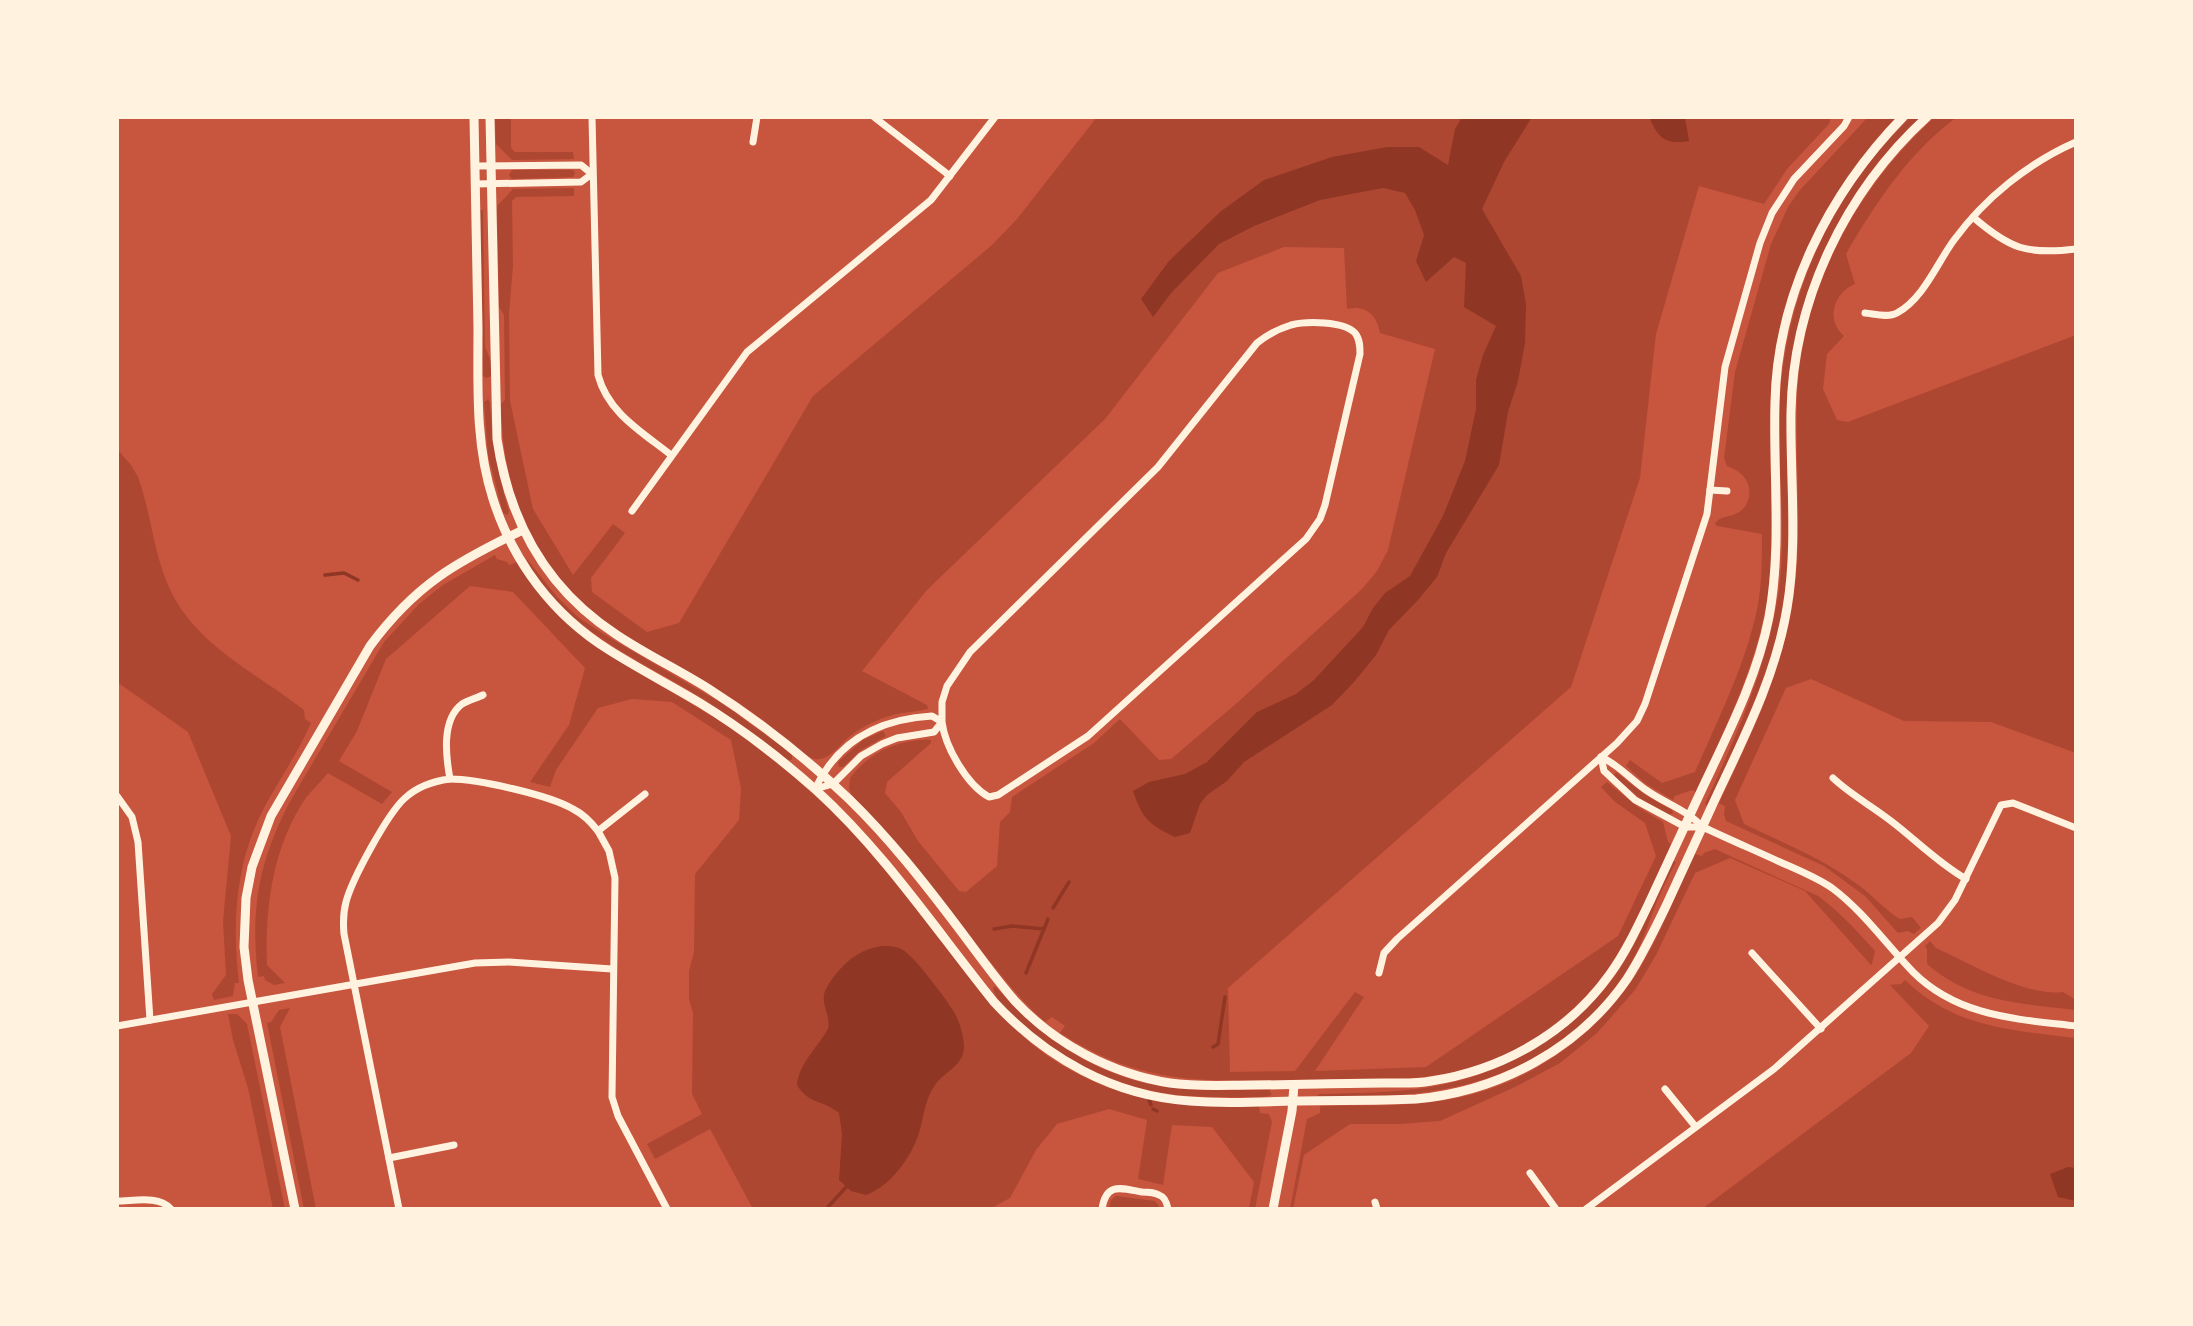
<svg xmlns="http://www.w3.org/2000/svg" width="2193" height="1326" font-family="'Sofia Sans Condensed',sans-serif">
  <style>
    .green { fill: #ae4732 }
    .water { fill: #8f3625 }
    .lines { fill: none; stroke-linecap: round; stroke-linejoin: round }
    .stream { stroke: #8f3625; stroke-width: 3.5 }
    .minor { stroke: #fff3e0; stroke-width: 7 }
    .tertiary { stroke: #fff3e0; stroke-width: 9 }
  </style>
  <rect width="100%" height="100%" fill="#c8553d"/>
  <g class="green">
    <path d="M 495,117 L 511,117 L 511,148 L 515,152 L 573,152 L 574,159 L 512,160 L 496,144 Z"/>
    <path d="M 1097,117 L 1831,117 L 1829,124 L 1787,169 L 1764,204 L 1699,186 L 1656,334 L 1640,478 L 1571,687 L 1228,988 L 1230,1072 L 1295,1071 L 1355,992 L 1364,997 L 1315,1071 L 1426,1067 L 1618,936 L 1656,856 L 1645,823 L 1614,801 L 1601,787 L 1607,782 L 1638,807 L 1663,822 L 1668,842 L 1671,844 C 1654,884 1636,927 1612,963 C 1574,1020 1511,1063 1444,1074 C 1393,1083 1340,1079 1290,1080 C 1197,1081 1142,1085 1060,1033 L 1065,1026 L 1052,1017 L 1045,1022 C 1011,992 985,954 957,919 C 924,876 889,835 852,796 L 849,789 L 850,778 C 868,753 900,738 931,740 L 931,743 L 887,782 L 885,793 L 901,812 L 918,841 L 959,891 L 966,892 L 997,866 L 1000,822 L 1010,812 L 1012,797 L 1094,743 L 1120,719 L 1159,760 L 1171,759 L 1237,703 L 1362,589 L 1377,571 L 1388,550 L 1435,349 L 1380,333 C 1377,315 1366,305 1347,309 L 1344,248 L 1284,247 L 1218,273 L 1105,419 L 927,590 L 862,671 L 927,705 L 928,709 C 919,711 910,712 902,713 C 884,716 867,724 853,734 C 841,742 830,762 814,759 C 805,757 777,731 768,724 C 756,715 745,707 733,699 C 694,674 651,654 614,628 C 537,573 502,497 501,404 L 505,400 L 504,315 L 499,307 L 497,206 L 513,189 L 574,188 L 574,196 L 516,197 L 512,201 L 513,266 L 509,314 L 510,401 L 533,509 L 573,575 L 613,524 L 625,533 L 591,578 L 592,592 L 647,632 L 679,623 L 813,396 L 992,245 L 1017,219 Z"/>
    <path d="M 1868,117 L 1897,117 C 1826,192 1777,287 1771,391 C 1767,459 1777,526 1768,593 C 1758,664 1725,728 1696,792 L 1692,790 L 1675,796 L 1673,800 L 1646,784 L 1626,766 L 1630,760 L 1662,783 L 1695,772 C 1719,717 1746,664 1758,605 C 1762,581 1762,558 1762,534 L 1717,526 L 1715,524 C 1720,515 1730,518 1739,512 C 1752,504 1753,484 1741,474 C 1737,470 1732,468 1727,466 L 1724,458 L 1735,372 L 1771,244 L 1788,207 L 1800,190 Z"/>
    <path d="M 1911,117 L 1921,117 C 1840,192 1791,297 1787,408 C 1785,470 1792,532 1785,593 C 1778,648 1756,699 1734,749 C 1725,768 1718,789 1707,806 L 1705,804 C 1737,735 1768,665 1779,590 C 1786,536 1779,480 1779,425 C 1779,310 1826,197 1911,117 Z"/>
    <path d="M 1935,117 L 1957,117 C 1909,152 1875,204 1846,254 L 1855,284 C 1834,292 1825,320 1844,336 L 1827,354 L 1823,389 L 1837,420 L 1848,422 L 2076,335 L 2076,753 L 1991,722 L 1904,721 L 1811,679 L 1786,688 L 1735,800 L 1744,824 C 1781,842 1820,857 1854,882 C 1871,893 1883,909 1900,919 L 1912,917 L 1921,928 L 1914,934 L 1908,931 L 1898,933 L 1865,896 L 1824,866 L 1726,821 L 1724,814 L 1725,806 L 1719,803 C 1750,737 1782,673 1793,600 C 1803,536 1795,469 1797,404 C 1798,295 1855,189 1935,117 Z"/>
    <path d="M 512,170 L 573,170 L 575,173 L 573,177 L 512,179 L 509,175 Z"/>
    <path d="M 480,210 L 483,210 L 485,347 L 491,361 L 491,376 L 487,378 L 483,376 Z"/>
    <path d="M 488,399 L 490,402 C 492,442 498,474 509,512 L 507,515 L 503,513 L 488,455 L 484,402 Z"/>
    <path d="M 117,449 L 131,465 L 138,477 C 150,510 153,547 166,580 C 190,643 254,671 304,710 L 305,719 L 311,723 C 298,753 279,780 264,808 C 235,863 232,923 239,983 L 235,983 L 233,996 L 214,1000 L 212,994 L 226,975 L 223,921 L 231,836 L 188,732 L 117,682 Z"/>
    <path d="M 495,555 L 497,559 L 507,562 L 509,565 L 517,562 C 565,642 643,672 718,720 C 757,745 793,775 826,806 C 870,847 907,896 944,943 C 979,988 1010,1034 1060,1064 C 1127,1105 1184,1106 1259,1106 L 1260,1113 L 1269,1114 L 1272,1122 L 1255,1209 L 1249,1209 L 1254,1182 L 1212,1127 L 1172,1125 L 1163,1185 L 1138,1179 L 1147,1120 L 1109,1109 L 1057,1124 L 1036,1150 L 1010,1198 L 990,1209 L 753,1209 L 710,1129 L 655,1159 L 647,1144 L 702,1114 L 692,1094 L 693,1013 L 689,999 L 689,971 L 694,952 L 695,874 L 739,820 L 741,788 L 731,740 L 672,702 L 632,699 L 598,708 L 556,770 L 550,787 L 530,782 L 569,725 L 585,668 L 513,592 L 470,586 L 386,659 L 357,731 L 339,761 L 392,792 L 382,804 L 328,773 C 319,784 307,794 300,807 C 272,854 265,910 267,965 L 285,983 L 274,985 L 265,980 L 264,976 L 258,977 C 250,908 259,859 292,798 L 384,642 L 419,604 L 443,585 Z"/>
    <path d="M 526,558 L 557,597 L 578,617 L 605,635 L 723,704 L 792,754 L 792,760 L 788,760 C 761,739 734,719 705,700 C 645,662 556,626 526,558 Z"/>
    <path d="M 883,731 L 886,736 L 861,750 L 843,767 L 839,767 L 838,762 L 863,740 Z"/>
    <path d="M 1616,772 L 1644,794 L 1672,810 L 1673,814 L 1668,814 L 1641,799 L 1616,778 L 1614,775 Z"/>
    <path d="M 1715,849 L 1818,896 C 1840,912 1857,931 1875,951 L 1872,964 L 1871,965 L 1805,891 L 1730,858 L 1695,873 L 1656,955 L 1635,990 L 1597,1033 L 1560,1063 L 1515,1087 L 1440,1121 L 1400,1124 L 1350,1124 L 1304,1155 L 1293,1209 L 1290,1209 L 1307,1119 L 1320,1113 L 1320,1106 C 1364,1105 1409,1107 1452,1099 C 1527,1085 1596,1037 1637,973 C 1660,936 1676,893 1695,854 L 1702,856 L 1704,853 Z"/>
    <path d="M 1673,861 L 1676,862 C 1669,875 1663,888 1657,901 C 1649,922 1642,945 1630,965 C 1562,1080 1440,1102 1317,1096 L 1319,1094 C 1356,1093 1394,1093 1431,1087 C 1507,1074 1578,1032 1621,967 C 1642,934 1655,896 1673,861 Z"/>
    <path d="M 1930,941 L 1936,948 C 1971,964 2026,997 2063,992 L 2076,1000 L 2076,1010 C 2019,1003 1973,1003 1927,964 L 1927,949 L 1925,946 Z"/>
    <path d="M 1905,980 C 1955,1028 2011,1030 2076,1038 L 2076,1209 L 1702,1209 L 1911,1053 L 1929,1026 L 1890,985 L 1901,984 Z"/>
    <path d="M 993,987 L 996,987 C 1040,1037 1099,1079 1168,1087 C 1201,1091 1235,1090 1269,1090 L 1272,1095 L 1264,1097 C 1235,1097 1206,1098 1177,1095 C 1119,1089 1060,1061 1018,1020 C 1010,1012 993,998 993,987 Z"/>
    <path d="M 290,1008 L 280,1027 L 316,1209 L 304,1209 L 267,1023 L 271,1022 L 279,1010 Z"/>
    <path d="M 228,1014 L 237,1014 L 247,1024 L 285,1209 L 273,1209 L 248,1088 L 233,1040 Z"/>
    <path d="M 1116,1196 L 1155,1201 L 1161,1209 L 1109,1209 L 1111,1200 Z"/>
  </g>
  <g class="water">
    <path d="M 1462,117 L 1532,117 L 1504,162 L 1482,209 L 1521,276 L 1526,304 L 1525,343 L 1518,381 L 1508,412 L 1499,465 L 1446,553 L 1437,577 L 1418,600 L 1389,630 L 1376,655 L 1354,682 L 1332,705 L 1244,762 L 1227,781 L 1207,795 L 1200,804 L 1190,833 L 1175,837 C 1150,825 1142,819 1133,791 L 1149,782 L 1185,774 L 1207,762 L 1257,712 L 1296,694 L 1314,680 L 1363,627 L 1373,608 L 1385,593 L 1410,576 L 1443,516 L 1465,461 L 1476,409 L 1476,380 L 1483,355 L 1496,326 L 1464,307 L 1466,263 L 1454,257 L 1426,282 L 1416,261 L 1424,235 L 1415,210 L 1405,193 L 1383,188 L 1320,200 L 1254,226 L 1219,244 L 1172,292 L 1153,317 L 1141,299 L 1169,261 L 1220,212 L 1264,180 L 1332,157 L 1387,147 L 1419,147 L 1448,165 L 1455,129 Z"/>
    <path d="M 1649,117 L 1685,117 L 1689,141 C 1665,145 1658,138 1649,117 Z"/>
    <path d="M 882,946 C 889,946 897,946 903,950 C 914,956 947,1000 954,1012 C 960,1022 964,1037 964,1048 C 963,1066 944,1072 935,1085 C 924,1100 924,1119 918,1136 C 910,1159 889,1187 866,1195 L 851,1191 L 839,1180 L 842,1134 L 839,1113 C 822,1099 809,1105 797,1085 C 799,1063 818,1047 828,1029 C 831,1017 822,1007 824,995 C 825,988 831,981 835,975 C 848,959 861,949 882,946 Z"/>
    <path d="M 2068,1167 L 2076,1168 L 2076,1201 L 2058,1197 L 2050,1174 Z"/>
  </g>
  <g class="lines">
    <g class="stream">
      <path d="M 325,575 L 344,573 L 358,580"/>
      <path d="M 1053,908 L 1069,882"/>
      <path d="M 994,929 L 1012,926 L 1044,929"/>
      <path d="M 1026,973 L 1048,919"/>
      <path d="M 1213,1047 L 1218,1044 L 1225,997"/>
      <path d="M 1149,1100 L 1151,1105"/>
      <path d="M 1153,1109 L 1157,1111"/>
      <path d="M 828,1207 L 848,1185"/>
    </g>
    <g class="minor">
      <path d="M 592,117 L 598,375 C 608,413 642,432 671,455"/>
      <path d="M 874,117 L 950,176"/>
      <path d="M 753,142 L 757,117"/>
      <path d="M 475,166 L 581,165 L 592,174 L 581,182 L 475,184"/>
      <path d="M 1973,217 C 2010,249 2027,255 2076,249"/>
      <path d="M 1865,313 C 1875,314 1888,318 1897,313 C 1924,298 1937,263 1954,240 C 1985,198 2028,163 2076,142"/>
      <path d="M 1710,490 L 1727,491"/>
      <path d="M 632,511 L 747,352 L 931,200 L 995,117"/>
      <path d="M 1601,757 C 1619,765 1630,779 1646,790 C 1666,804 1685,809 1703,827 C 1728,839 1754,850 1780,862 C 1798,870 1816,877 1832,888 C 1863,911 1886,944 1913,972 C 1958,1017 2017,1019 2076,1026"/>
      <path d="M 1601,757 L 1604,771 L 1635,800 L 1685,827 L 1703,827"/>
      <path d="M 1833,778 C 1851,795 1872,806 1891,821 C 1916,840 1938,863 1966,879"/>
      <path d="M 450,779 C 478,779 549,795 573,809 C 583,814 591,822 598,831 L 645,794"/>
      <path d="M 815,789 L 833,784 L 861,756 L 882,744 L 897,738 L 934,732 L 942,722 L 942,702 L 947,686 L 970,652 L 1158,467 L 1257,343 C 1267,335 1278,329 1291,325 C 1306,321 1344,321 1355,333 C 1360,339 1360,347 1360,354 L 1325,505 L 1320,519 L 1306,539 L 1088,736 L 998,795 L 989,797 C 967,785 945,747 942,722 L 932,716 C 880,719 838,740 815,789"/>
      <path d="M 117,796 L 132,817 L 138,842 L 150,1020"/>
      <path d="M 598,831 L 609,851 L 615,878 L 612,1097 L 618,1116 L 667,1209"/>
      <path d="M 1752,953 L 1821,1029"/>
      <path d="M 1379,973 L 1384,953 L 1397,939 L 1617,743 L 1637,721 L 1645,704 L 1707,514 L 1725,367 L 1760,243 L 1772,213 L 1794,179 L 1844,126 L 1849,117"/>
      <path d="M 117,1026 L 475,963 L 509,962 L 612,969"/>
      <path d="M 1665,1089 L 1695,1126"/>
      <path d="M 389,1158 L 454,1145"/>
      <path d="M 1530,1173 L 1556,1209"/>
      <path d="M 117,1201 C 134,1201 159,1195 171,1209"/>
      <path d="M 1375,1202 L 1377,1209"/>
      <path d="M 399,1209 L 344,934 C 343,923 343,913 346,902 C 352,879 388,813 405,798 C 417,787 434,781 450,779 C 446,757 441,720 462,704 C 468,700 477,698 483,695"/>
      <path d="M 1102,1209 C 1106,1182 1121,1188 1142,1192 C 1147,1192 1154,1192 1159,1195 C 1165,1197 1167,1203 1168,1209"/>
      <path d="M 1586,1209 L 1774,1069 L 1938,923 L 1955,900 L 2001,805 L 2013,803 L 2076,828"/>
    </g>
    <g class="tertiary">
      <path d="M 474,117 C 475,188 477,258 478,328 C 478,385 475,444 493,499 C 513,562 553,615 609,650 C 639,669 670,685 700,703 C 741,728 780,758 816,790 C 885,853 936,930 994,1002 C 1046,1058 1113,1096 1190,1101 C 1224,1104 1259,1102 1292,1101 C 1334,1100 1375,1101 1416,1099 C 1500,1091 1579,1049 1627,979 C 1642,956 1654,931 1666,906 C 1681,873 1696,841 1711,808 C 1741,743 1775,680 1787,608 C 1798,544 1790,477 1791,412 C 1793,300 1845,192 1927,117"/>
      <path d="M 490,117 L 497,439 C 509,521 546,589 617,635 C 647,655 679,670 709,689 C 759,721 806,758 849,799 C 889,838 923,881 957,926 C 976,951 994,977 1015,1001 C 1055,1044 1112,1074 1170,1083 C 1197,1087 1225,1085 1253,1085 C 1297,1085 1340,1083 1384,1083 C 1400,1083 1416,1084 1431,1081 C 1502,1070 1568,1033 1610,974 C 1626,952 1638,926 1650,901 C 1665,869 1680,837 1695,804 C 1723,743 1756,683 1769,617 C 1782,547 1773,474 1775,403 C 1777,295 1829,193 1903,117"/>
      <path d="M 295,1209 L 248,980 L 244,947 L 246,898 L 252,867 L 271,816 L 370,646 C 415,585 456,562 523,530"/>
      <path d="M 1273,1209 L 1292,1111 L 1294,1085"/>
    </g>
  </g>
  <rect width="2193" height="1326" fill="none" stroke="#fff3e0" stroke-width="238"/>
</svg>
